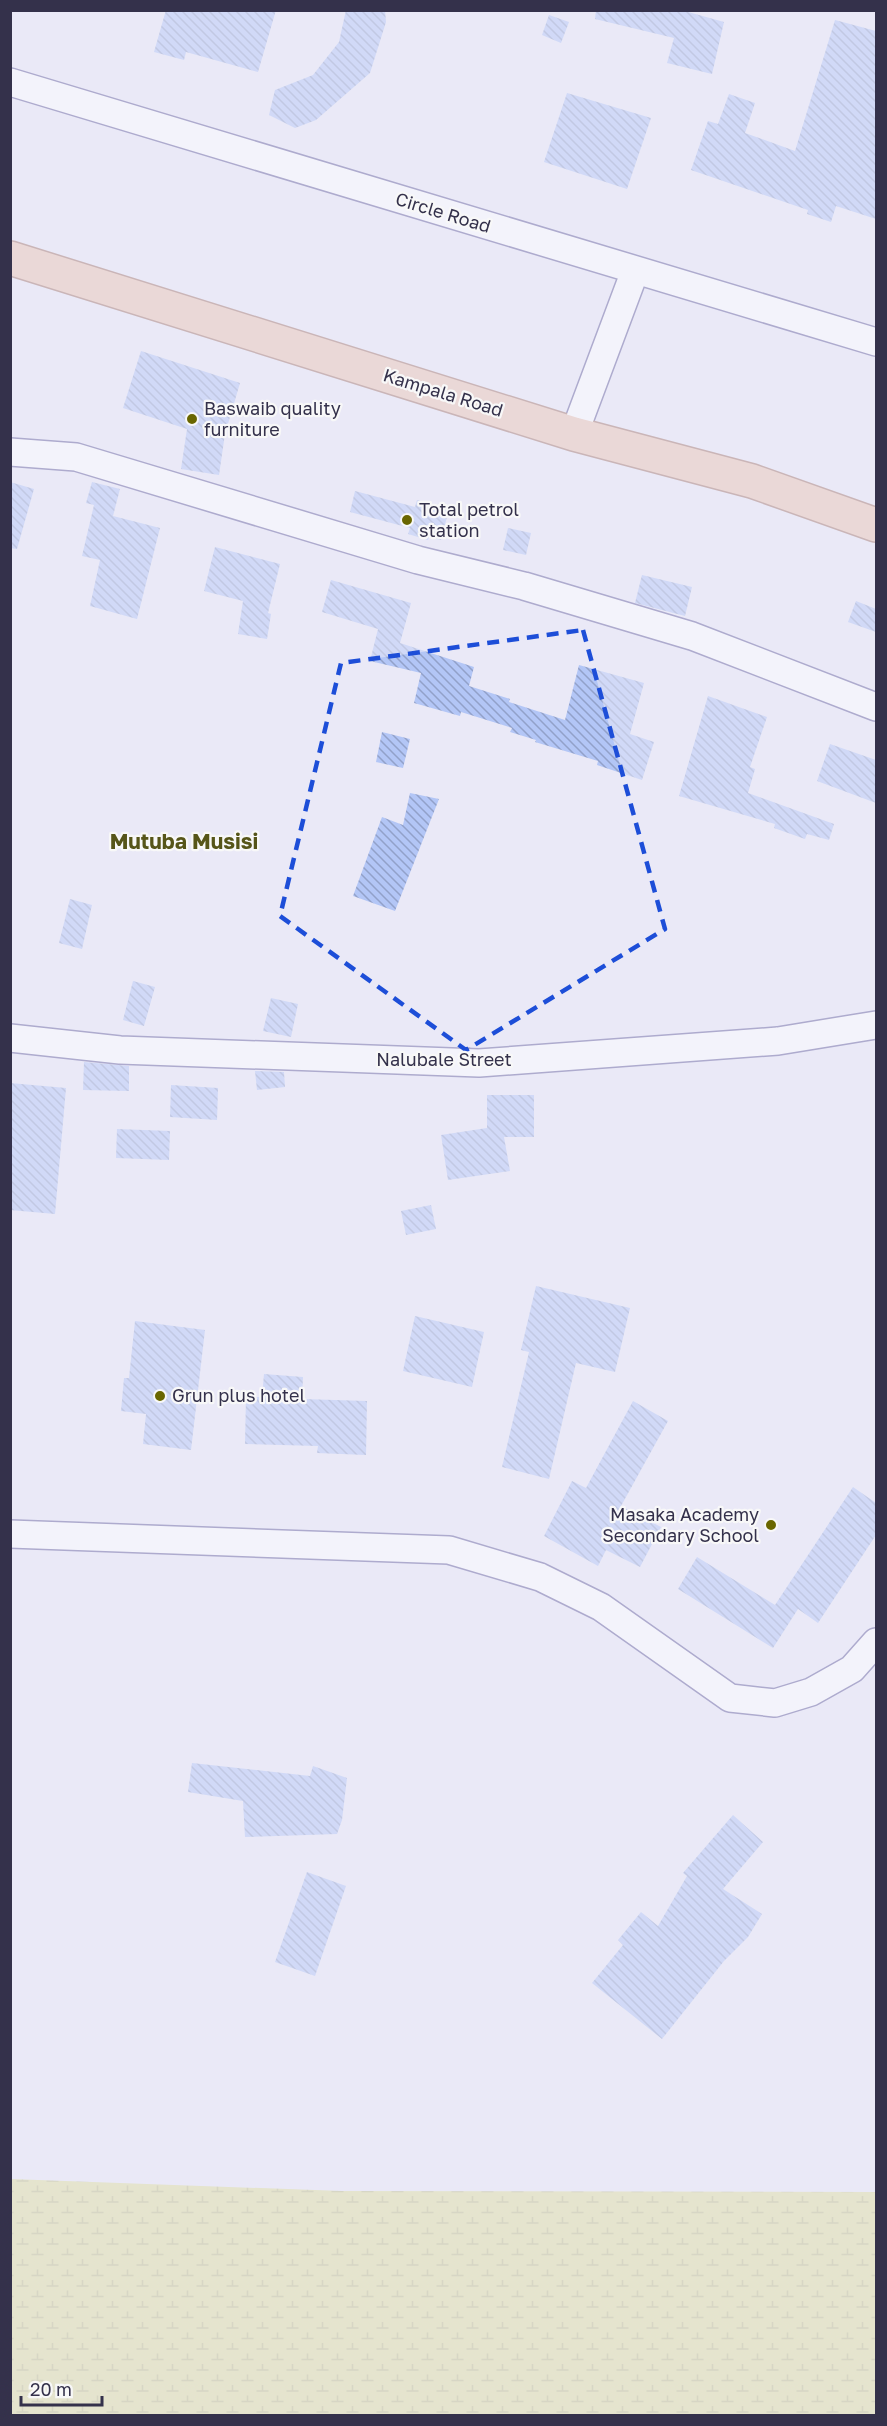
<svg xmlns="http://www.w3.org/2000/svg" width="887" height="2426" font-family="'Golos Text',sans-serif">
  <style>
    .wetland { fill: url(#wetland-marsh) }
    .building { fill: url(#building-back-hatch) }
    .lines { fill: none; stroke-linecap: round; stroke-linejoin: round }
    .minor-casing { stroke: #66609b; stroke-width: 30 }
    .primary-casing { stroke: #a4776a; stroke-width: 36 }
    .minor { stroke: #fff; stroke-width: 27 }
    .primary { stroke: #ecc4af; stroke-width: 33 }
    .marked { fill: none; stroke: #1d4ed8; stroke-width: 4.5; stroke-dasharray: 12 8; stroke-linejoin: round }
    .poi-dot { fill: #696600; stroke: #f8f8f8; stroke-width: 2 }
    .labels { text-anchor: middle; stroke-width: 4.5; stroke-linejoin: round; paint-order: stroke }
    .street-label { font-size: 18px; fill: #34314b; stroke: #f8f8f8 }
    .poi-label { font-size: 18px; fill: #34314b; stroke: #f8f8f8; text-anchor: start }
    .quarter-label { font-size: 21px; font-weight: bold; fill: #565519; stroke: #f8f8f8 }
  </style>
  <defs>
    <pattern id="wetland-marsh" width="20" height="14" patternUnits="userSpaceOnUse" patternTransform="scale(1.5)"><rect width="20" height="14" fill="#dfde9b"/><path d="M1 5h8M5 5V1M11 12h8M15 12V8" fill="none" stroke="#c0bf87"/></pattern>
    <pattern id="building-back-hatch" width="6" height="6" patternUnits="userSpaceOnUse" patternTransform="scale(1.5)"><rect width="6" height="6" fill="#b3c6f6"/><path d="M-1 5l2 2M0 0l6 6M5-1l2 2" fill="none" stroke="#92a1c9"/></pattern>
  </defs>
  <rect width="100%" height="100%" fill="#eae9f7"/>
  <path class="wetland" d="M 11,2179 L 342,2191 L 876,2192 L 876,2415 L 11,2415 Z"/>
  <g class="building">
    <path d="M 166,10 L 276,10 L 258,72 L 186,52 L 184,60 L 154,52 Z"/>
    <path d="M 346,10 L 385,10 L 386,22 L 370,73 L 316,120 L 295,128 L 269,115 L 275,90 L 313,75 L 339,42 Z"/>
    <path d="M 596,10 L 681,10 L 724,22 L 712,74 L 667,63 L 674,38 L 595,19 Z"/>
    <path d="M 549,15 L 569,22 L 561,43 L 542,35 Z"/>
    <path d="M 835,20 L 876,31 L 876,219 L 836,206 L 831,222 L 807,214 L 808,210 L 691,170 L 708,121 L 718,124 L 729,94 L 755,103 L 745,133 L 795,151 Z"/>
    <path d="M 567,93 L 651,118 L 627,189 L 544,162 Z"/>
    <path d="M 141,351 L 240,383 L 225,434 L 219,475 L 181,469 L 187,429 L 123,408 Z"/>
    <path d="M 10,482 L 34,489 L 17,549 L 10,548 Z"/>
    <path d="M 92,482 L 120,489 L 113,516 L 160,528 L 137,619 L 90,606 L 100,560 L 82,556 L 94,505 L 86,503 Z"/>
    <path d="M 355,491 L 415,507 L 417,500 L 449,509 L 441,540 L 429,537 L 428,540 L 408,534 L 410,528 L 350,512 Z"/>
    <path d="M 508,528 L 531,533 L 526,555 L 503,550 Z"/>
    <path d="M 215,547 L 280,564 L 268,613 L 271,614 L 267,639 L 238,634 L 243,601 L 204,591 Z"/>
    <path d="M 642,575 L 692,587 L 685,616 L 635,603 Z"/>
    <path d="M 331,580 L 411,603 L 400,643 L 474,667 L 469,686 L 510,699 L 509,702 L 565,720 L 579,665 L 644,683 L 630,734 L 654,742 L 642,780 L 597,765 L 598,761 L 535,742 L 536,740 L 510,732 L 512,728 L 461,712 L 460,716 L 414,703 L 421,673 L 370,661 L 378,629 L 322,612 Z"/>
    <path d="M 856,601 L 876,609 L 876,632 L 848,622 Z"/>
    <path d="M 708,696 L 767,717 L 750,767 L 755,769 L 748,793 L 834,824 L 829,840 L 807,834 L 805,839 L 774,828 L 775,824 L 679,796 Z"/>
    <path d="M 382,732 L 410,739 L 403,768 L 376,762 Z"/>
    <path d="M 830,744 L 876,760 L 876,803 L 817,781 Z"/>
    <path d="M 410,793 L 439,799 L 395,911 L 353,896 L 382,817 L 403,825 Z"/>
    <path d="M 70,899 L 92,905 L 82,949 L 59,943 Z"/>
    <path d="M 133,981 L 155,987 L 144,1026 L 123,1020 Z"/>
    <path d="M 271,998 L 298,1004 L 291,1037 L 263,1031 Z"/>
    <path d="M 84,1062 L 129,1066 L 129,1091 L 83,1090 Z"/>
    <path d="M 255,1071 L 284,1072 L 285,1087 L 257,1090 Z"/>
    <path d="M 10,1083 L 66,1088 L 55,1214 L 10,1210 Z"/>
    <path d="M 171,1085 L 218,1088 L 217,1120 L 170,1117 Z"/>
    <path d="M 487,1095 L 534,1095 L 534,1137 L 504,1137 L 510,1171 L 448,1180 L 441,1135 L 487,1128 Z"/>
    <path d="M 117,1129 L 170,1131 L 169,1160 L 116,1158 Z"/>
    <path d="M 431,1205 L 436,1229 L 406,1235 L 401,1211 Z"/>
    <path d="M 536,1286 L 630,1308 L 615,1372 L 576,1363 L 549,1479 L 502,1467 L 529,1352 L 521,1350 Z"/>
    <path d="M 415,1316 L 484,1332 L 472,1387 L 403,1371 Z"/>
    <path d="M 135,1321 L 205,1330 L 191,1450 L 143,1444 L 146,1414 L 121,1411 L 124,1378 L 129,1378 Z"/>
    <path d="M 264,1374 L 303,1377 L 302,1399 L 367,1401 L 366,1455 L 317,1453 L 318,1446 L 245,1444 L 246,1397 L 262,1397 Z"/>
    <path d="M 633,1401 L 668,1421 L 621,1506 L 661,1527 L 640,1567 L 606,1550 L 598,1566 L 544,1536 L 572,1481 L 586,1488 Z"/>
    <path d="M 853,1487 L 876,1503 L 876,1535 L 818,1623 L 798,1609 L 773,1648 L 678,1589 L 697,1557 L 775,1605 Z"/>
    <path d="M 192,1763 L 310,1776 L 313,1766 L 347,1778 L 342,1820 L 337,1834 L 245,1837 L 243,1801 L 188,1792 Z"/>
    <path d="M 733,1815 L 763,1842 L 723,1889 L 762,1914 L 748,1937 L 724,1961 L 662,2039 L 592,1983 L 623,1945 L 618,1940 L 641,1912 L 658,1926 L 687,1876 L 683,1873 Z"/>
    <path d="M 307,1872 L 346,1886 L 315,1976 L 275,1962 Z"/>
  </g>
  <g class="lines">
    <g class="minor-casing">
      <g id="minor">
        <path d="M 10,82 L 876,342"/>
        <path d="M 574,434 L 635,271"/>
        <path d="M 10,452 L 76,457 L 418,560 L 524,586 L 692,636 L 876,707"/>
        <path d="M 10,1038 L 120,1050 L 479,1063 L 778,1041 L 876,1025"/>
        <path d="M 10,1534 L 449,1550 L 540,1577 L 601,1607 L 730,1698 L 775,1703 L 811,1692 L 852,1669 L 876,1642"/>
      </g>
    </g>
    <g class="primary-casing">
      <path id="primary" d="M 10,258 L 574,434 L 752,481 L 876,525"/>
    </g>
    <use href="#minor" class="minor"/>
    <use href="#primary" class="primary"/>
  </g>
  <path d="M0 0H887V2426H0ZM 583,630 L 665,929 L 466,1050 L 280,916 L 341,663 Z" fill="#eae9f7" fill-opacity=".55" fill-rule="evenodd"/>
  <path class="marked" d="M 583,630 L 665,929 L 466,1050 L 280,916 L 341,663 Z"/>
  <g class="poi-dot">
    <circle cx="192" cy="419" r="6"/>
    <circle cx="407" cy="520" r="6"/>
    <circle cx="160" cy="1396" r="6"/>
    <circle cx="771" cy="1525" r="6"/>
  </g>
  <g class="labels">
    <g class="street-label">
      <text transform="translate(443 213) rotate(17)" y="6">Circle Road</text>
      <text transform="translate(443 393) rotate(17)" y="6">Kampala Road</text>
      <text x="444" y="1066">Nalubale Street</text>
    </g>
    <g class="poi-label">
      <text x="204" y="415">Baswaib quality<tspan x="204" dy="21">furniture</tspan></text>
      <text x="419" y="516">Total petrol<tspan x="419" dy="21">station</tspan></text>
      <text x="172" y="1402">Grun plus hotel</text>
      <text x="759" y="1521" text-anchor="end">Masaka Academy<tspan x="759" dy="21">Secondary School</tspan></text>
    </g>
    <g class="quarter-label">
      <text x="184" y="849">Mutuba Musisi</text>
    </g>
  </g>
  <rect width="887" height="2426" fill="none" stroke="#34314b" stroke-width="24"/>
  <path d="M21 2396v9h81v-9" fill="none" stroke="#34314b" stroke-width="3"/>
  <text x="30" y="2396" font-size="18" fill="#34314b" stroke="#f8f8f8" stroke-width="4.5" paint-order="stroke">20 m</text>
</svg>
